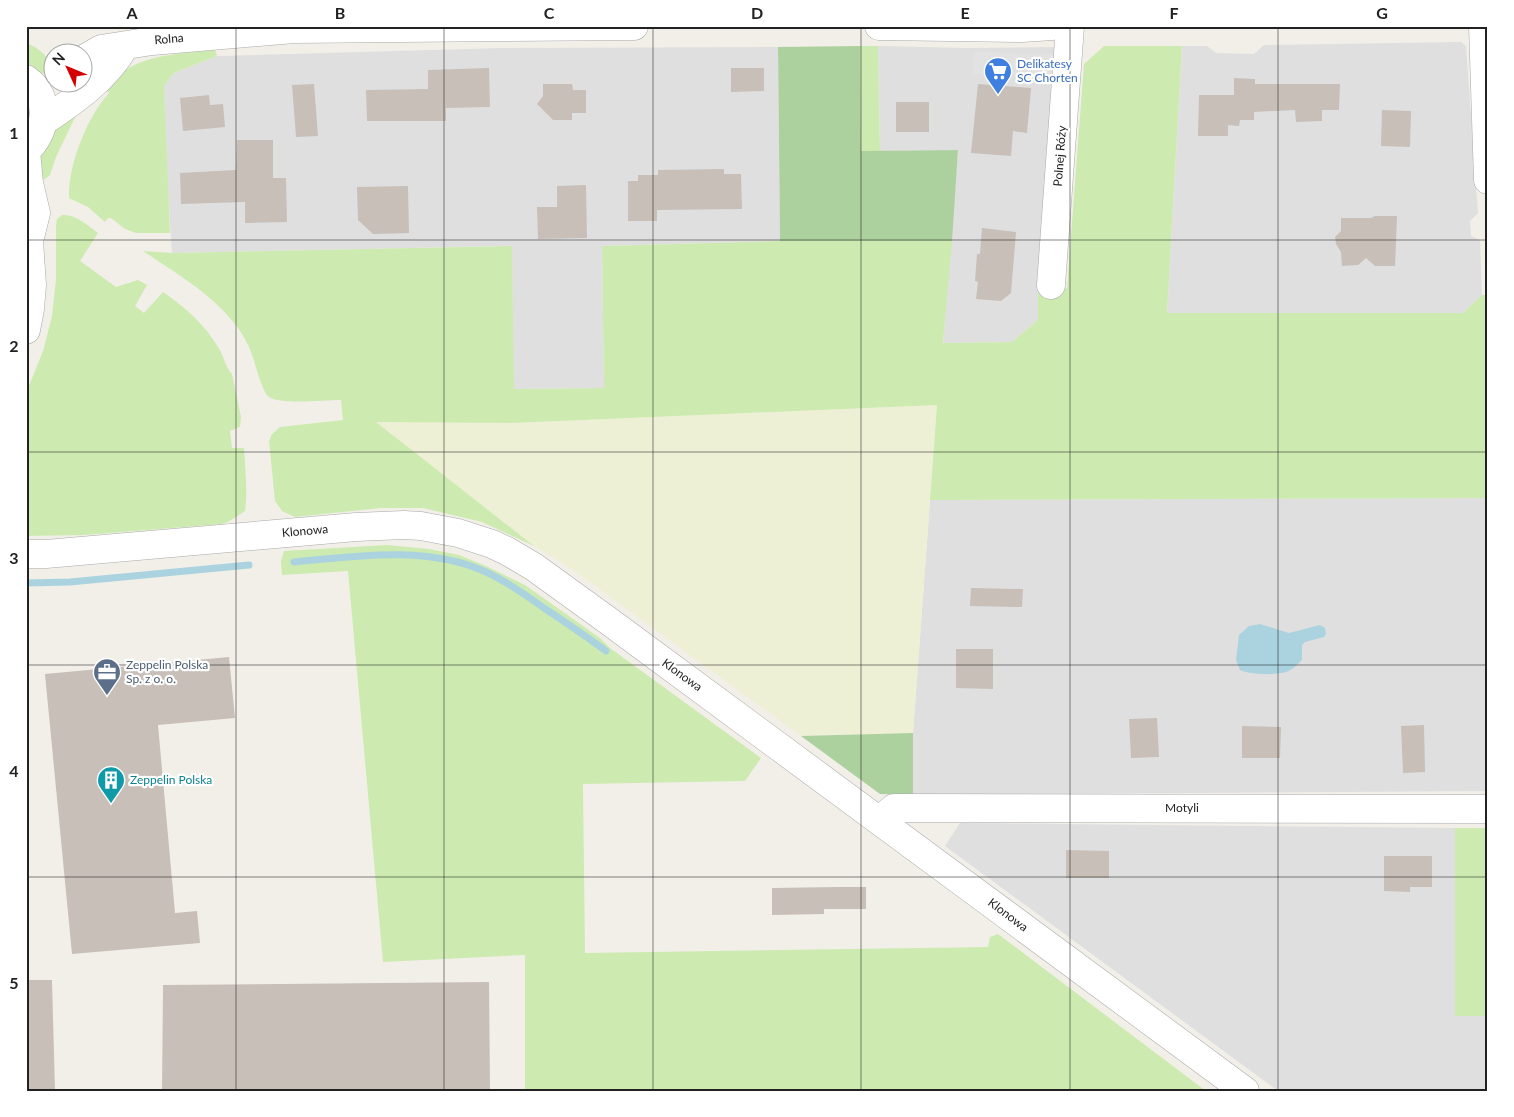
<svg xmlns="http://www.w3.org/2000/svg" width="1514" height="1117" font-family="Lato,sans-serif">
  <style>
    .residential { fill: #e0dfdf }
    .farmland { fill: #eef0d5 }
    .grass { fill: #cdebb0 }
    .forest { fill: #add19e }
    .parking { fill: #e2e2e2 }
    .water { fill: #aad3df }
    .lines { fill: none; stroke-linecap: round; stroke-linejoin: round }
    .stream { stroke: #aad3df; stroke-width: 7 }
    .building { fill: #c7bfb8 }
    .minor-casing { stroke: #a9a9a9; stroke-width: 29 }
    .minor { stroke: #fff; stroke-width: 28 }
    .grid { fill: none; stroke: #222; stroke-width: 1; stroke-opacity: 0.55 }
    .labels { text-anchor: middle; stroke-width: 4.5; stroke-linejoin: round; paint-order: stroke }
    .street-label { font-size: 12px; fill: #222; stroke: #fff }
    .shop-label { font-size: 12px; fill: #366cbe; stroke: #fff; text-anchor: start }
    .service-label { font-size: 12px; fill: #4e5e75; stroke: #fff; text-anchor: start }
    .culture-label { font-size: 12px; fill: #0d838f; stroke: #fff; text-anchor: start }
    .neatline { fill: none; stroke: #222; stroke-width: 2 }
    .grid-label { font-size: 16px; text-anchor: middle; font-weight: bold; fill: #222 }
  </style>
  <rect width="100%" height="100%" fill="#f2efe9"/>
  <g class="residential">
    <path d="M 1461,42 L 1466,46 L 1478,213 L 1470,221 L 1471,236 L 1480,240 L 1482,295 L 1463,313 L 1167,313 L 1182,46 L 1207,46 L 1216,53 L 1254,54 L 1264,45 Z"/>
    <path d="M 878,46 L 967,48 L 1055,47 L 1038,284 L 1038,320 L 1012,342 L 943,343 L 958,150 L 880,151 Z"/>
    <path d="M 778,47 L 780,241 L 602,246 L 604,388 L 513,389 L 512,246 L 172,253 L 166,161 L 164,86 L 174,73 L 217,56 L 502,48 Z"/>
    <path d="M 1488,498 L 1488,791 L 913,795 L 913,733 L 930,500 Z"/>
    <path d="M 960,823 L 1455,828 L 1455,1016 L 1488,1016 L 1488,1091 L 1278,1091 L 945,846 Z"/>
  </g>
  <path class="farmland" d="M 937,405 L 913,733 L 801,736 L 573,570 L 534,546 L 375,422 L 512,423 Z"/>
  <g class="grass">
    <path d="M 26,43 C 38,47 52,58 52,72 L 39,74 L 26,71 Z"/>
    <path d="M 860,46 L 878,46 L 880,151 L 861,152 Z"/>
    <path d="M 1104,46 L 1182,46 L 1167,313 L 1463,313 L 1482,295 L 1488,295 L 1488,498 L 930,500 L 937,405 L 512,423 L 376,422 L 534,546 L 482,522 L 423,508 L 381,508 L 295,517 L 282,511 L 275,501 L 269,441 L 272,434 L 280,427 L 343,420 L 341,400 C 326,400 280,405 269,397 C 262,392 255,362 251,352 C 248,344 243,335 238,328 C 214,295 177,274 143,251 L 172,253 L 512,246 L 514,389 L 604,388 L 602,246 L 780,241 L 952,241 L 943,343 L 1012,342 L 1038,320 L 1038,284 L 1067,288 L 1084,64 Z"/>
    <path d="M 215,50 L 217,56 L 174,73 L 164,86 L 170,233 L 136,233 L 125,229 L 111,218 L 108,218 L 105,222 L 88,207 L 69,198 C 68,165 87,117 109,93 L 106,89 C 112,83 117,77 123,72 C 146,54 187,53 215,50 Z"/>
    <path d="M 78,111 L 56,157 L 50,175 L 45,179 L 37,182 L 37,161 L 54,131 L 58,126 Z"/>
    <path d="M 62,215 C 76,214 87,225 98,233 L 80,261 L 116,287 L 138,280 L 147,285 L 135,306 L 144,313 L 163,292 C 184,306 205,325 218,347 C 224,356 225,367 232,374 L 241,417 L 240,427 L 230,431 L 232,448 L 244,448 C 245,469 248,490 245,511 L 228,522 L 222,524 L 84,535 L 26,536 L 26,393 L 43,351 L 52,316 L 56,279 L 56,226 L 57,219 Z"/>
    <path d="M 387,545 L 429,549 L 459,555 L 486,566 L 525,585 L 600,638 L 610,648 L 761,758 L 745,781 L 583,784 L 585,953 L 988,947 L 990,937 L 998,934 L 1206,1091 L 525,1091 L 525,955 L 383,962 L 348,571 L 282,575 L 281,561 L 284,551 Z"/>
    <rect x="1455" y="828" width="33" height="188"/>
  </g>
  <g class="forest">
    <path d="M 860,46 L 861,151 L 958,150 L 952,241 L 780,241 L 778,47 Z"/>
    <path d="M 913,733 L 913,795 L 880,794 L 801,736 Z"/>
  </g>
  <path class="parking" d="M 974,52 L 1057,54 L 1055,77 L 972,74 Z"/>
  <path class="water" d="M 1260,624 L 1289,633 L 1320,625 L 1325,628 L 1326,634 L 1324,637 L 1305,642 L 1302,645 L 1302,660 C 1297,665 1292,670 1286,672 C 1275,675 1250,675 1240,670 L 1236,660 L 1239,635 L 1249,626 Z"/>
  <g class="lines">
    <g class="stream">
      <path d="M 294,562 C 355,556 428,545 486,572 C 506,581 526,595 544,608 C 565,622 586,636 606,651"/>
      <path d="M 26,583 L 70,582 L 249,565"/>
    </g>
  </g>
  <g class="building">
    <path d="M 489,68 L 490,107 L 446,108 L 446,121 L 367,121 L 366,90 L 428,89 L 428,70 Z"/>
    <path d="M 731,68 L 764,68 L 764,91 L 731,92 Z"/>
    <path d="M 1234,78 L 1255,79 L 1255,84 L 1340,84 L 1339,110 L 1322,110 L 1322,121 L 1296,122 L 1295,110 L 1254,112 L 1254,120 L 1240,120 L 1239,126 L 1228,125 L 1228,136 L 1198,136 L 1199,95 L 1234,95 Z"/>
    <path d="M 314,84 L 318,136 L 296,137 L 292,85 Z"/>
    <path d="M 543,84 L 572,84 L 573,90 L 586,90 L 586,113 L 572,113 L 572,120 L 553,120 L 537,104 L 543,96 Z"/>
    <path d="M 978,84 L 1031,88 L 1027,133 L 1013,131 L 1011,156 L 971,153 Z"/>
    <path d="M 209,95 L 210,105 L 223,104 L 225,127 L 183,131 L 180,98 Z"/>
    <rect x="896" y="102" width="33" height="30"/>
    <path d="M 1382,110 L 1411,111 L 1410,147 L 1381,146 Z"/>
    <path d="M 237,140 L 273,140 L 273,178 L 286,178 L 287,222 L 245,223 L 245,202 L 181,204 L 180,173 L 236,170 Z"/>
    <path d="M 724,169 L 724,174 L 741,174 L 742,209 L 657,210 L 657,221 L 628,221 L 628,181 L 638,181 L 638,175 L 658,175 L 658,170 Z"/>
    <path d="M 586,185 L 587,238 L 538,239 L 537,207 L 557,207 L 557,186 Z"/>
    <path d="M 408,186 L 409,233 L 373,234 L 358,220 L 357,187 Z"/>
    <path d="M 1375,216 L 1397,216 L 1395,266 L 1375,266 L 1366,258 L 1358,265 L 1342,266 L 1341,252 L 1336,244 L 1335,237 L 1341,231 L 1341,218 L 1371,218 Z"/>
    <path d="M 982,228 L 1016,232 L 1011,293 L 1001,301 L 976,299 L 978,282 L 975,281 L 977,254 L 980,254 Z"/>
    <path d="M 971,588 L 1023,589 L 1022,607 L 970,606 Z"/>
    <path d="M 956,649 L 993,649 L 993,689 L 956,688 Z"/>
    <path d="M 229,657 L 235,718 L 158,725 L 175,913 L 197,911 L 200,943 L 72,954 L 45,674 Z"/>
    <path d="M 1157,718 L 1159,757 L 1131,758 L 1129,719 Z"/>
    <path d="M 1424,725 L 1425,772 L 1403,773 L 1401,726 Z"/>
    <path d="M 1242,726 L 1281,727 L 1280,758 L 1242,758 Z"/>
    <path d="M 1066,850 L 1109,851 L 1109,878 L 1066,878 Z"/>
    <path d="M 1384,856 L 1432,856 L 1432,887 L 1410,887 L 1410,892 L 1384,891 Z"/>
    <path d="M 838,887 L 866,887 L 866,909 L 824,909 L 824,914 L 772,915 L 772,888 Z"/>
    <path d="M 26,980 L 52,980 L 55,1091 L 26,1091 Z"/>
    <path d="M 489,982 L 490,1091 L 162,1091 L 163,985 Z"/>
  </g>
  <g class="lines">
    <g class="minor-casing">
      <g id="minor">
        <path d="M 879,26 L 1022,28 L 1052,26"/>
        <path d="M 1483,26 L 1488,180"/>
        <path d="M 82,60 L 101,49 L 152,41 L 294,29 L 634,26"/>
        <path d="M 26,79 C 52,98 47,132 26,151 L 29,183 L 36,213 L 29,241 L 32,285 L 30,309 L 26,330"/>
        <path d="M 44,121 C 75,100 106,79 125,46"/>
        <path d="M 1051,285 L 1070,26"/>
        <path d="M 26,554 L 46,554 L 356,527 L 404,525 L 421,526 L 458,533 L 492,544 L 507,551 L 534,567 L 610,622 L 1245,1091"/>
        <path d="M 880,820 L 894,808 L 1488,809"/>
      </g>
    </g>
    <use href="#minor" class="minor"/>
  </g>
  <path class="grid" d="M 236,26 L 236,1091M 444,26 L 444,1091M 653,26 L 653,1091M 861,26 L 861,1091M 1070,26 L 1070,1091M 1278,26 L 1278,1091M 26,240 L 1488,240M 26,452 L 1488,452M 26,665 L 1488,665M 26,877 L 1488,877"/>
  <defs>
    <g id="supermarket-pin" transform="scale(1.4375)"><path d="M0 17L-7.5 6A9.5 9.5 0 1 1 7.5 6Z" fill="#3f7fe0" stroke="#fff"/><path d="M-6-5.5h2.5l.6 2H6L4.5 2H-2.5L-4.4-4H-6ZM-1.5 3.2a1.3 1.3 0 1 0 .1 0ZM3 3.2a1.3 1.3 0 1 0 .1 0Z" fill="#fff"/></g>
    <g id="office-pin" transform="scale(1.4375)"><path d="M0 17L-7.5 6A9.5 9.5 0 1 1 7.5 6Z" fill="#5c6f8a" stroke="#fff"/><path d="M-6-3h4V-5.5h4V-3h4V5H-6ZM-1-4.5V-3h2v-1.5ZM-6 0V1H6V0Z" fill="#fff"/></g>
    <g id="building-pin" transform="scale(1.4375)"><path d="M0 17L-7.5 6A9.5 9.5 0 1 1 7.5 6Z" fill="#0f9aa8" stroke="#fff"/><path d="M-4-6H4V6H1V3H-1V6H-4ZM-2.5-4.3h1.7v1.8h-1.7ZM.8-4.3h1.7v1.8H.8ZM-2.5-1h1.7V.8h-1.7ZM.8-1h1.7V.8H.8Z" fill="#fff"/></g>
  </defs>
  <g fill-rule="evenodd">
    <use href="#supermarket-pin" x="998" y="71"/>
    <use href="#office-pin" x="107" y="672"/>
    <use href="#building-pin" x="111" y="780"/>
  </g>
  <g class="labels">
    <g class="street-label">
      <text transform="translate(169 39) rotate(-5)" y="4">Rolna</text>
      <text transform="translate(1060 156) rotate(-86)" y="4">Polnej Róży</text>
      <text transform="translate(305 531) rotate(-5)" y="4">Klonowa</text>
      <text transform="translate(682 675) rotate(36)" y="4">Klonowa</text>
      <text x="1182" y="812">Motyli</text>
      <text transform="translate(1008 915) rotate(37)" y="4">Klonowa</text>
    </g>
    <g class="shop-label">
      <text x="1017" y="68">Delikatesy<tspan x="1017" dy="14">SC Chorten</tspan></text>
    </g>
    <g class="service-label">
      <text x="126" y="669">Zeppelin Polska<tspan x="126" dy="14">Sp. z o. o.</tspan></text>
    </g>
    <g class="culture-label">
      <text x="130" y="784">Zeppelin Polska</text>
    </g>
  </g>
  <rect width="1514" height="1117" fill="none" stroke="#ffffff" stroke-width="55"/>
  <g transform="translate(68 68) rotate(314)"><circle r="24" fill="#ffffff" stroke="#a7a7a7"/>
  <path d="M0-4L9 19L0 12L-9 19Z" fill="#d40000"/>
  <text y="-8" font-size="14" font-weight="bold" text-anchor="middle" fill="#222222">N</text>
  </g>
  <rect x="28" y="28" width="1458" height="1062" class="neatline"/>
  <g class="grid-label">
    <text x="132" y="19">A</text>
    <text x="340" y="19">B</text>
    <text x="549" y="19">C</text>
    <text x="757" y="19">D</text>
    <text x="965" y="19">E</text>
    <text x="1174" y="19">F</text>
    <text x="1382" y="19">G</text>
    <text x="14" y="139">1</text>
    <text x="14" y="352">2</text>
    <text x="14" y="564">3</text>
    <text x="14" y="777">4</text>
    <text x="14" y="989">5</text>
  </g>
</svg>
